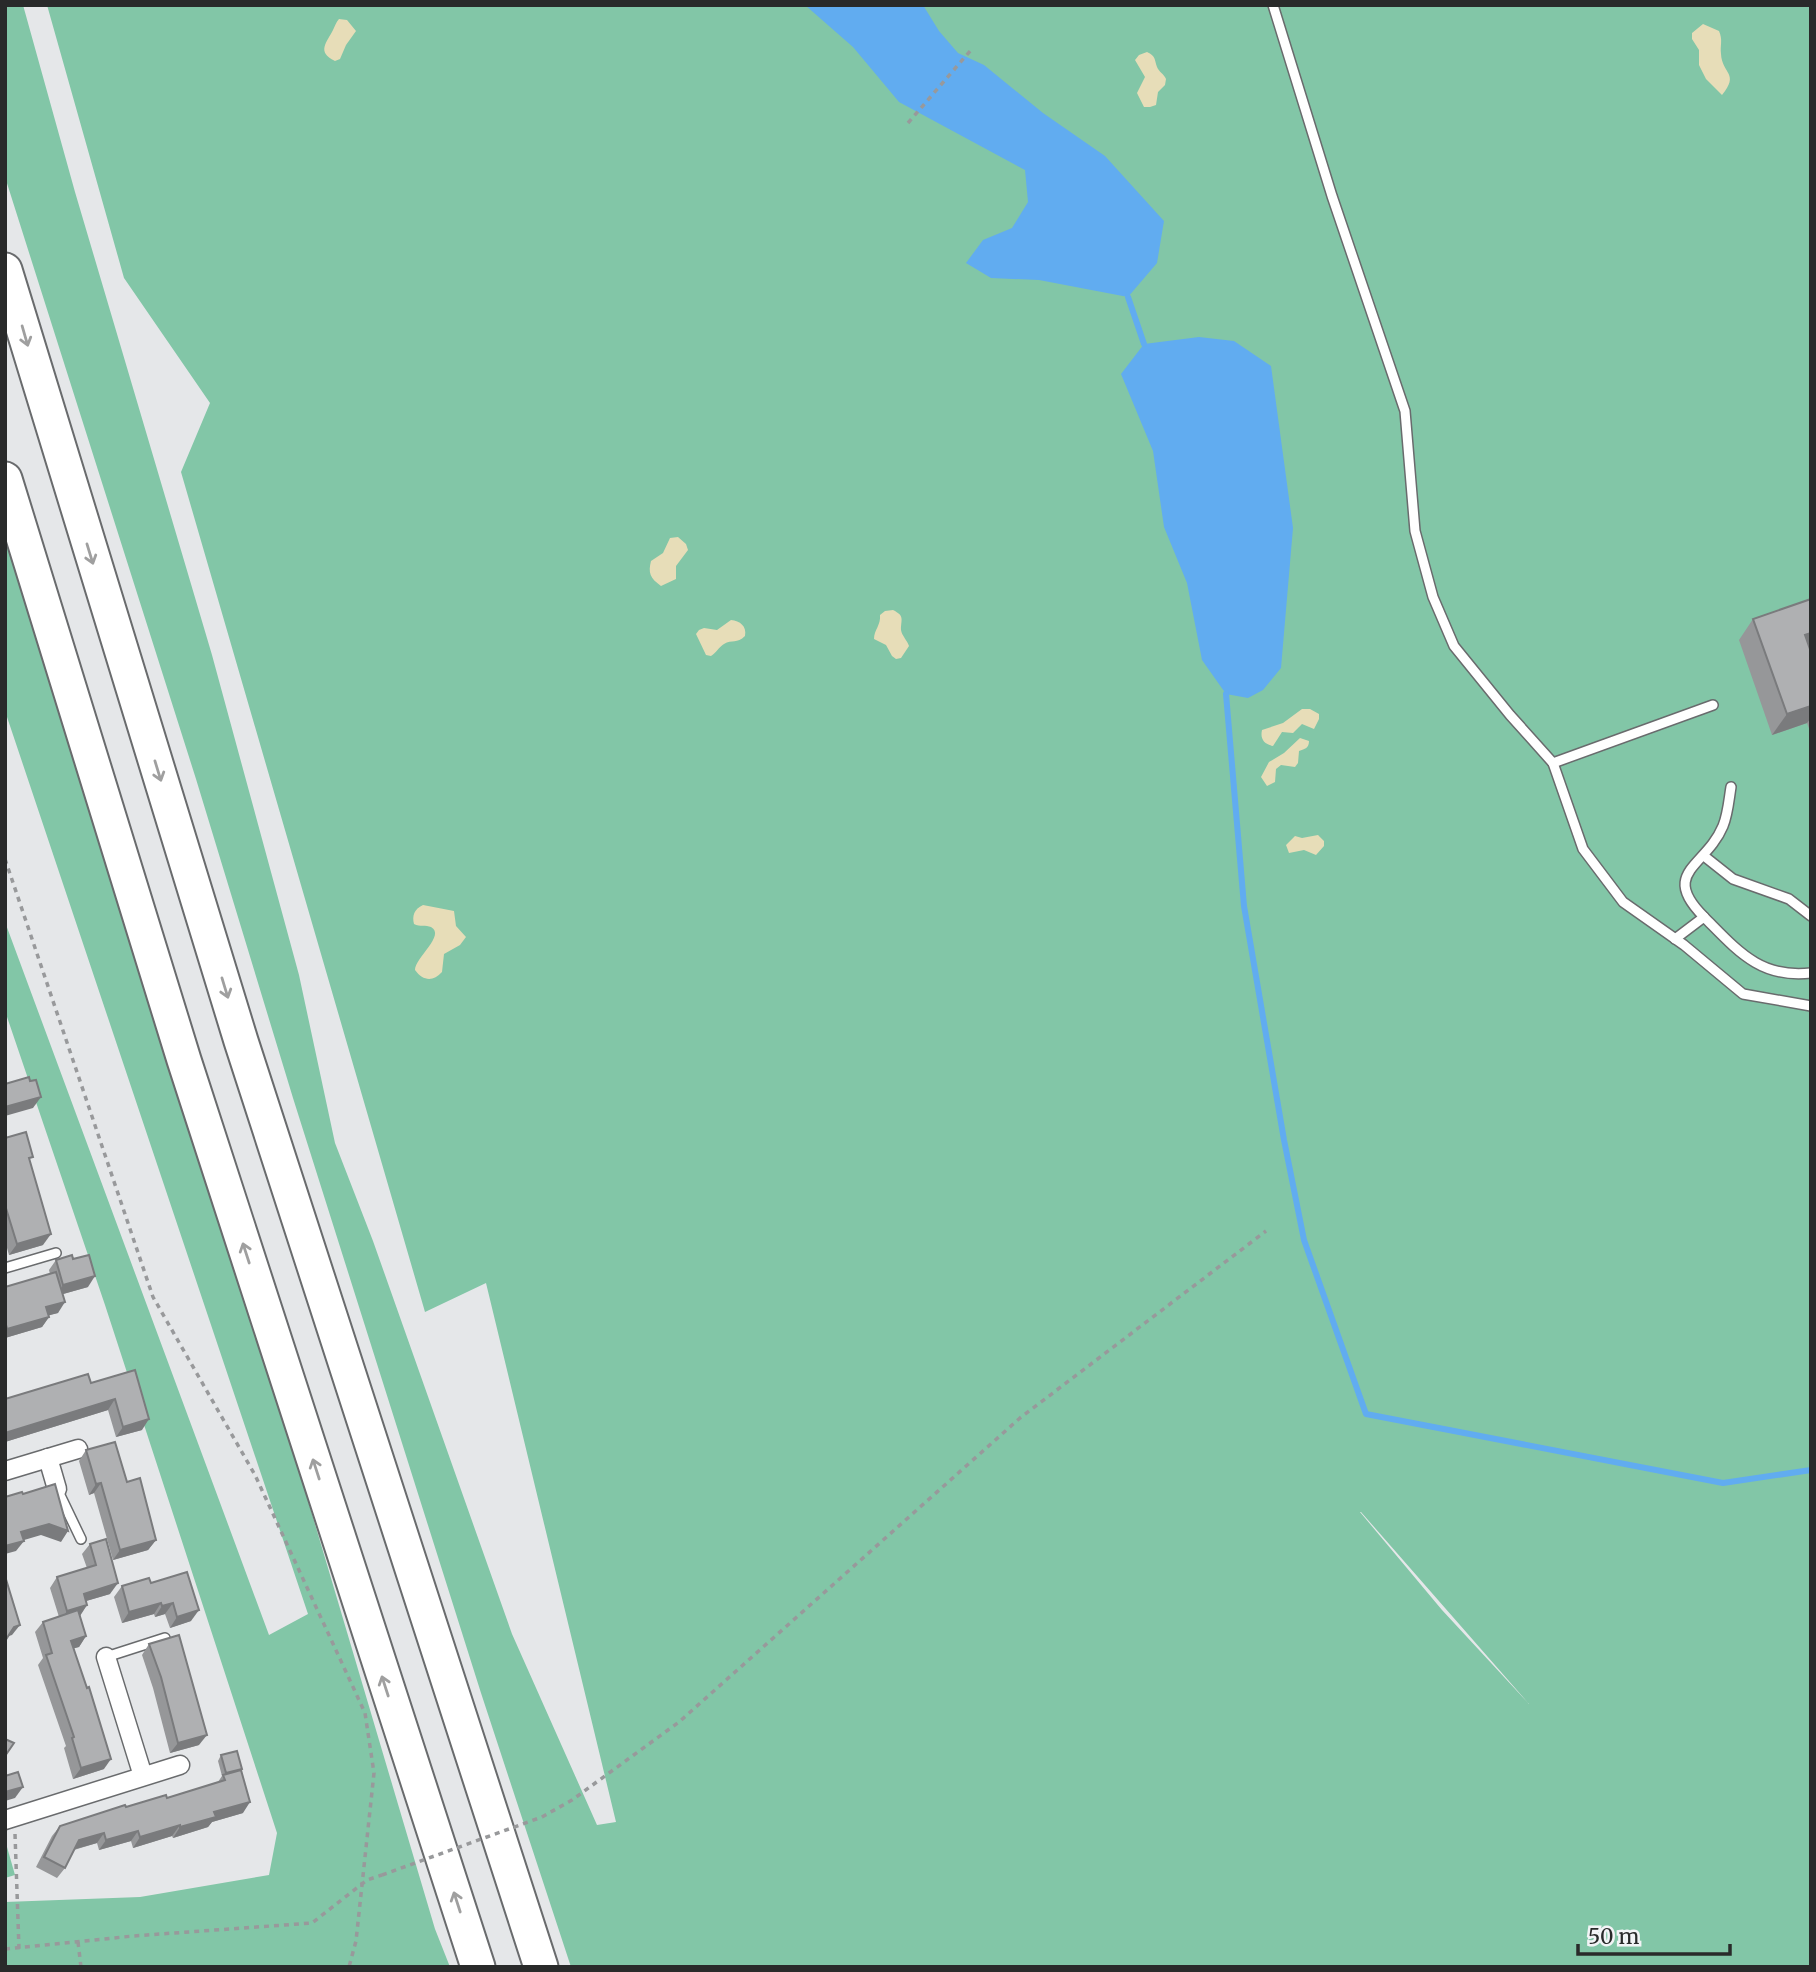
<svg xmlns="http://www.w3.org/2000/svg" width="1816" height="1972" font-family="Merriweather,serif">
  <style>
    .green { fill: #82c6a7; fill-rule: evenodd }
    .sand { fill: #e7ddb8 }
    .water { fill: #61acf0 }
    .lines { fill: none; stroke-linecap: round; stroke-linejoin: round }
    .stream { stroke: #61acf0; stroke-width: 6 }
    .lane-casing { stroke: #696b6d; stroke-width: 12 }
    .street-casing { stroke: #696b6d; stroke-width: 21 }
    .highway-casing { stroke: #696b6d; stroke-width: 37 }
    .path { stroke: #98999b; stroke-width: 3.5; stroke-dasharray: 5 5; stroke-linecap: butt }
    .lane { stroke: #fff; stroke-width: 9 }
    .street { stroke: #fff; stroke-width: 18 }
    .highway { stroke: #fff; stroke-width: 33 }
    .path-bridge { stroke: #98999b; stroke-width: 3.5; stroke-dasharray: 5 5; stroke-linecap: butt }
    .wall { fill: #969799 }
    .shaded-wall { fill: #7a7b7d }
    .building { fill: #afb0b2; stroke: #7a7b7d; stroke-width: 2 }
    .oneway { stroke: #9f9f9f }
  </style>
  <rect width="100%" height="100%" fill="#e5e7e9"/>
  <g class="green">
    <path d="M 5,5 L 23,5 L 75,192 L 212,655 L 299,975 L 335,1143 L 373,1241 L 512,1634 L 597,1825 L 616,1822 L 486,1283 L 425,1312 L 181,472 L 210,403 L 124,278 L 47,5 L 1811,5 L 1811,1967 L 571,1967 L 481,1693 L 293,1098 L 196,779 L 5,177 ZM 1360,1512 L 1361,1512 L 1529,1704 L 1442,1610 Z"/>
    <path d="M 5,531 L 261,1342 L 435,1929 L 450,1967 L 5,1967 L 5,1902 L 140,1897 L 269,1875 L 277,1833 L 105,1305 L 5,1011 L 5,922 L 269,1635 L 308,1614 L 5,711 Z"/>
    <path d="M 5,1840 L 15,1875 L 5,1878 Z"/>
  </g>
  <g class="sand">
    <path d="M 339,19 L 347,20 L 356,31 L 346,45 L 340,59 L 335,61 C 316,52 327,42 333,30 C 335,26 336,22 339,19 Z"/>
    <path d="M 1703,24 L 1719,31 C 1723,40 1720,45 1721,54 C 1722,74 1740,73 1722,95 L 1706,79 L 1699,65 L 1699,50 L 1692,39 L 1692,33 Z"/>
    <path d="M 1147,52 C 1156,56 1154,59 1157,67 C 1159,72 1164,74 1166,79 L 1165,85 L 1158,92 L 1156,105 L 1150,107 L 1144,107 L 1137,93 L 1145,77 L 1135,60 L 1139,55 Z"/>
    <path d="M 678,537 L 686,544 L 688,550 L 676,566 L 676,579 L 661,586 C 650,578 648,573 651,561 L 663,553 L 670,538 Z"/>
    <path d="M 893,610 C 905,616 901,619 901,630 C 902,636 907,640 909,646 L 901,658 L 896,659 L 892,656 L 886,645 L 874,639 C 874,630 881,625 880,615 L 885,611 Z"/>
    <path d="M 731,620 C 740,621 747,626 745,636 C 737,644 732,639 724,644 C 719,647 716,653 711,656 L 706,655 L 696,634 L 699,630 L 704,628 L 717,630 Z"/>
    <path d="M 1302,709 L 1310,709 L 1319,714 L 1319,719 L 1314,729 L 1302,724 L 1293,733 L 1282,732 L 1273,746 C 1264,744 1260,739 1262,730 L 1283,723 Z"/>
    <path d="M 1300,738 L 1309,741 C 1309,748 1305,749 1299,751 L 1298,763 L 1295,767 L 1281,765 L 1276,769 L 1275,782 L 1267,786 L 1261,777 L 1269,762 L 1284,753 Z"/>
    <path d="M 1318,835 L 1324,841 L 1324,846 L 1316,855 L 1304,850 L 1289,853 L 1286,845 L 1295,836 L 1302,838 Z"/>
    <path d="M 423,905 L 454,911 L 456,926 L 466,937 L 460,945 L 444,954 L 442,972 C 433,982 423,981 415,970 C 415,958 446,935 431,927 C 426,925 420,927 414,924 C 412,916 414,909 423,905 Z"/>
  </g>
  <g class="water">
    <path d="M 805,5 L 923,5 L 939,31 L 958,53 L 984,65 L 1043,113 L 1105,156 L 1164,221 L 1157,263 L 1128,297 L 1039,280 L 991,278 L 966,263 L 983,240 L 1012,228 L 1028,202 L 1025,170 L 899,102 L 853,47 Z"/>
    <path d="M 1199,337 L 1234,341 L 1271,366 L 1293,528 L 1281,668 L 1263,690 L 1248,698 L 1226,694 L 1202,660 L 1187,583 L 1164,527 L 1153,451 L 1121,374 L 1144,344 Z"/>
  </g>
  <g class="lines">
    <g class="stream">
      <path d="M 1128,297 L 1144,344"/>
      <path d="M 1226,694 L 1244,906 L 1284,1140 L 1304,1240 L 1366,1414 L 1723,1483 L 1811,1470"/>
    </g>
    <g class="lane-casing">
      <g id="lane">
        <path d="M 1273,5 L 1332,196 L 1405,411 L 1415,531 L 1433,597 L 1454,646 L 1510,715 L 1553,763 L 1713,705"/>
        <path d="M 1553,763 L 1583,849 L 1623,902 L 1684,945 L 1743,994 L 1811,1006"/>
        <path d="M 1704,856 L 1733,879 L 1789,899 L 1811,916"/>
        <path d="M 1704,917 C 1659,872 1706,867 1723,826 C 1728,814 1729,799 1731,787"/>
        <path d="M 1675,939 L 1704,917 C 1737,950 1760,979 1811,973"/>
        <path d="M 5,1268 L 56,1253"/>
        <path d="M 57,1489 L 81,1539"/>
        <path d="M 106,1657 L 165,1638"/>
      </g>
    </g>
    <g class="street-casing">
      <g id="street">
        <path d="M 48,1458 L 57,1489"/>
        <path d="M 5,1471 L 78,1449"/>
        <path d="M 106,1657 L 143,1776"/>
        <path d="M 5,1820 L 180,1765"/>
      </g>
    </g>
    <g class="highway-casing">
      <g id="highway">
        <path d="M 5,270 L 241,1041 L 541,1967"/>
        <path d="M 5,479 L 184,1060 L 478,1967"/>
      </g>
    </g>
    <g class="path">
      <path d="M 908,123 L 971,50"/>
      <path d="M 5,859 L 153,1297 L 255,1475 L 365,1713 L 374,1773 L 356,1941 L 349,1967"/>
      <path d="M 542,1817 L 572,1800 L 679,1722 L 1020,1418 L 1266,1231"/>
      <path d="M 15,1834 L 19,1949"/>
      <path d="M 78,1942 L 81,1967"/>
      <path d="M 5,1949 L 133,1936 L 312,1923 L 367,1880 L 382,1875"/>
    </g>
    <use href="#lane" class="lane"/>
    <use href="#street" class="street"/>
    <use href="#highway" class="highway"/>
    <path class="path-bridge" d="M 382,1875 L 542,1817"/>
  </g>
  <g class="wall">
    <path d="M 1811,599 L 1811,734 L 1807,723 L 1772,735 L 1739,640 L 1753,619 Z"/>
    <path d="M 5,1138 L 30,1161 L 43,1245 L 9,1255 L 5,1241 Z"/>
    <path d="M 73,1259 L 88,1287 L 63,1294 L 58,1313 L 49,1315 L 49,1317 L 42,1327 L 5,1338 L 5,1287 L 50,1274 L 49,1270 L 56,1260 Z"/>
    <path d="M 135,1370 L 142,1430 L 116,1437 L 108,1410 L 5,1442 L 5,1399 L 91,1383 Z"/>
    <path d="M 86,1450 L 127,1482 L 156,1540 L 148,1550 L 113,1560 L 94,1493 L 89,1495 L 79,1461 Z"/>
    <path d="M 90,1544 L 110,1594 L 86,1601 L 87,1605 L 80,1615 L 86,1636 L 79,1647 L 74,1648 L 104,1769 L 73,1779 L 64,1748 L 66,1746 L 38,1665 L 43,1658 L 35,1632 L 43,1622 L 59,1617 L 50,1588 L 57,1577 L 87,1568 L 82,1554 Z"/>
    <path d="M 151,1583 L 191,1621 L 170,1628 L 165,1614 L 155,1617 L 154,1614 L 122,1623 L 114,1597 L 122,1586 Z"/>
    <path d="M 149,1644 L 199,1745 L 170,1753 L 153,1688 L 142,1655 Z"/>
    <path d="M 221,1755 L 241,1770 L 243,1813 L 212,1822 L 208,1827 L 173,1838 L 172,1836 L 133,1848 L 131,1841 L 99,1850 L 97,1843 L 74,1850 L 65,1868 L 57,1878 L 36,1867 L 52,1836 L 60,1826 L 167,1798 L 218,1782 L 222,1776 L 218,1761 Z"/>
  </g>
  <g class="shaded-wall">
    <path d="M 1811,633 L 1811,649 L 1790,656 L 1805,635 Z"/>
    <path d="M 1811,706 L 1811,718 L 1807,723 L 1772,735 L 1787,714 Z"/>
    <path d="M 41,1097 L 33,1108 L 5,1116 L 5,1107 Z"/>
    <path d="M 51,1234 L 43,1245 L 9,1255 L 17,1244 Z"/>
    <path d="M 95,1276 L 88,1287 L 56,1296 L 63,1285 Z"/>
    <path d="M 65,1302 L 58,1313 L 39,1318 L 46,1307 Z"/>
    <path d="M 49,1317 L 42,1327 L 5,1338 L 5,1332 L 7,1329 Z"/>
    <path d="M 115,1399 L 108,1410 L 5,1442 L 5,1433 Z"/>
    <path d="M 149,1419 L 142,1430 L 116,1437 L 123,1427 Z"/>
    <path d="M 101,1483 L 94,1493 L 89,1495 L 96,1484 Z"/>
    <path d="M 49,1524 L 68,1531 L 61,1542 L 41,1535 L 14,1543 L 21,1532 Z"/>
    <path d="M 156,1540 L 148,1550 L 113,1560 L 120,1550 Z"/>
    <path d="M 24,1541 L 16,1551 L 5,1554 L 5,1546 Z"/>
    <path d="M 118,1583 L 110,1594 L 76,1604 L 84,1594 Z"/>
    <path d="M 161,1603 L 154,1614 L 122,1623 L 129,1612 Z"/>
    <path d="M 173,1603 L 165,1614 L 155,1617 L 162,1606 Z"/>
    <path d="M 87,1605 L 80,1616 L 60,1622 L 67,1611 Z"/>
    <path d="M 199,1610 L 191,1621 L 170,1628 L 177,1617 Z"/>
    <path d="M 20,1625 L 12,1635 L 6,1637 L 14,1627 Z"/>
    <path d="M 86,1636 L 79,1647 L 64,1651 L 71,1641 Z"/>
    <path d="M 207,1735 L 199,1745 L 170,1753 L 178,1743 Z"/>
    <path d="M 111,1759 L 104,1769 L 73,1779 L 81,1768 Z"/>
    <path d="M 23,1787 L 15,1798 L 5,1801 L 5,1792 Z"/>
    <path d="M 250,1802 L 243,1813 L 212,1822 L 208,1827 L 173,1838 L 180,1827 L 214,1812 Z"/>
    <path d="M 180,1825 L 172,1836 L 133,1848 L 140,1837 Z"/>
    <path d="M 138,1831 L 131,1841 L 99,1850 L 106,1840 Z"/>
    <path d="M 104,1833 L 97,1843 L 72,1850 L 79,1840 Z"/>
  </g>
  <g class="building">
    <path d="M 1811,599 L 1811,633 L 1805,635 L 1811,652 L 1811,706 L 1787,714 L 1753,619 Z"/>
    <path d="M 29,1077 L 30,1081 L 36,1080 L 41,1097 L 5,1107 L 5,1084 Z"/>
    <path d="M 26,1132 L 33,1157 L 29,1158 L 51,1234 L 17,1244 L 5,1205 L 5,1138 Z"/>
    <path d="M 72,1255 L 73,1259 L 89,1255 L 95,1276 L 63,1285 L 56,1260 Z"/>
    <path d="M 56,1272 L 65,1302 L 46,1307 L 49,1317 L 7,1329 L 5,1321 L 5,1287 Z"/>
    <path d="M 135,1370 L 149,1419 L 123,1427 L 115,1399 L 5,1433 L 5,1399 L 88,1374 L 91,1383 Z"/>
    <path d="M 115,1442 L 127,1482 L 140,1478 L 156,1540 L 120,1550 L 101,1483 L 96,1484 L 86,1450 Z"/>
    <path d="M 55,1484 L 68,1531 L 49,1524 L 21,1532 L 24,1541 L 5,1546 L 5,1497 L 22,1492 L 23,1494 Z"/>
    <path d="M 106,1539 L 118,1583 L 84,1594 L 87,1605 L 67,1611 L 57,1577 L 96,1565 L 90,1544 Z"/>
    <path d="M 187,1572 L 199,1610 L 177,1617 L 173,1603 L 162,1606 L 161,1603 L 129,1612 L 122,1586 L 149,1578 L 151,1583 Z"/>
    <path d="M 5,1576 L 20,1625 L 14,1627 L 5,1641 Z"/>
    <path d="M 78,1610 L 86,1636 L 71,1641 L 87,1688 L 89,1687 L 111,1759 L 81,1768 L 72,1738 L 74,1737 L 46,1655 L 52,1653 L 43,1622 Z"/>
    <path d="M 179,1635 L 207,1735 L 178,1743 L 161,1677 L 149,1644 Z"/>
    <path d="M 5,1739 L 14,1743 L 5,1756 Z"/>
    <path d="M 237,1751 L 242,1769 L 226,1773 L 221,1755 Z"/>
    <path d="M 241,1770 L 250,1802 L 214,1812 L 216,1817 L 180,1827 L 180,1825 L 140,1837 L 138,1831 L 106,1840 L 104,1833 L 79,1840 L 65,1868 L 44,1857 L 60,1826 L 125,1805 L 126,1807 L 166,1795 L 167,1798 L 225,1780 L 223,1775 Z"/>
    <path d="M 18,1772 L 23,1787 L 5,1792 L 5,1776 Z"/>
  </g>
  <defs><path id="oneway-shaft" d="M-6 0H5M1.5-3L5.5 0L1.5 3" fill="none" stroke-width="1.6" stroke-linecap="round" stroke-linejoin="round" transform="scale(1.75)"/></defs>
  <g class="oneway">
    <use href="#oneway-shaft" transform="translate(25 336) rotate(74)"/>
    <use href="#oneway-shaft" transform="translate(90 554) rotate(73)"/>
    <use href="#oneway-shaft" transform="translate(158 771) rotate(73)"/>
    <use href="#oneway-shaft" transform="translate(225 988) rotate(73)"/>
    <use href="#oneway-shaft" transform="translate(246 1253) rotate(-108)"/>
    <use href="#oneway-shaft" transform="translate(316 1469) rotate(-108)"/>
    <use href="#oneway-shaft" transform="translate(385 1686) rotate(-108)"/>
    <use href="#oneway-shaft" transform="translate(457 1902) rotate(-108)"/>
  </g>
  <rect width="1816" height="1972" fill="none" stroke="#292a2a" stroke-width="14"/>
  <path d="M1578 1944v10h152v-10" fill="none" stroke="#292a2a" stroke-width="3.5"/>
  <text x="1588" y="1944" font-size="21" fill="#292a2a" stroke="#f2f4f6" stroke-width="5" paint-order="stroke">50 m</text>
</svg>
